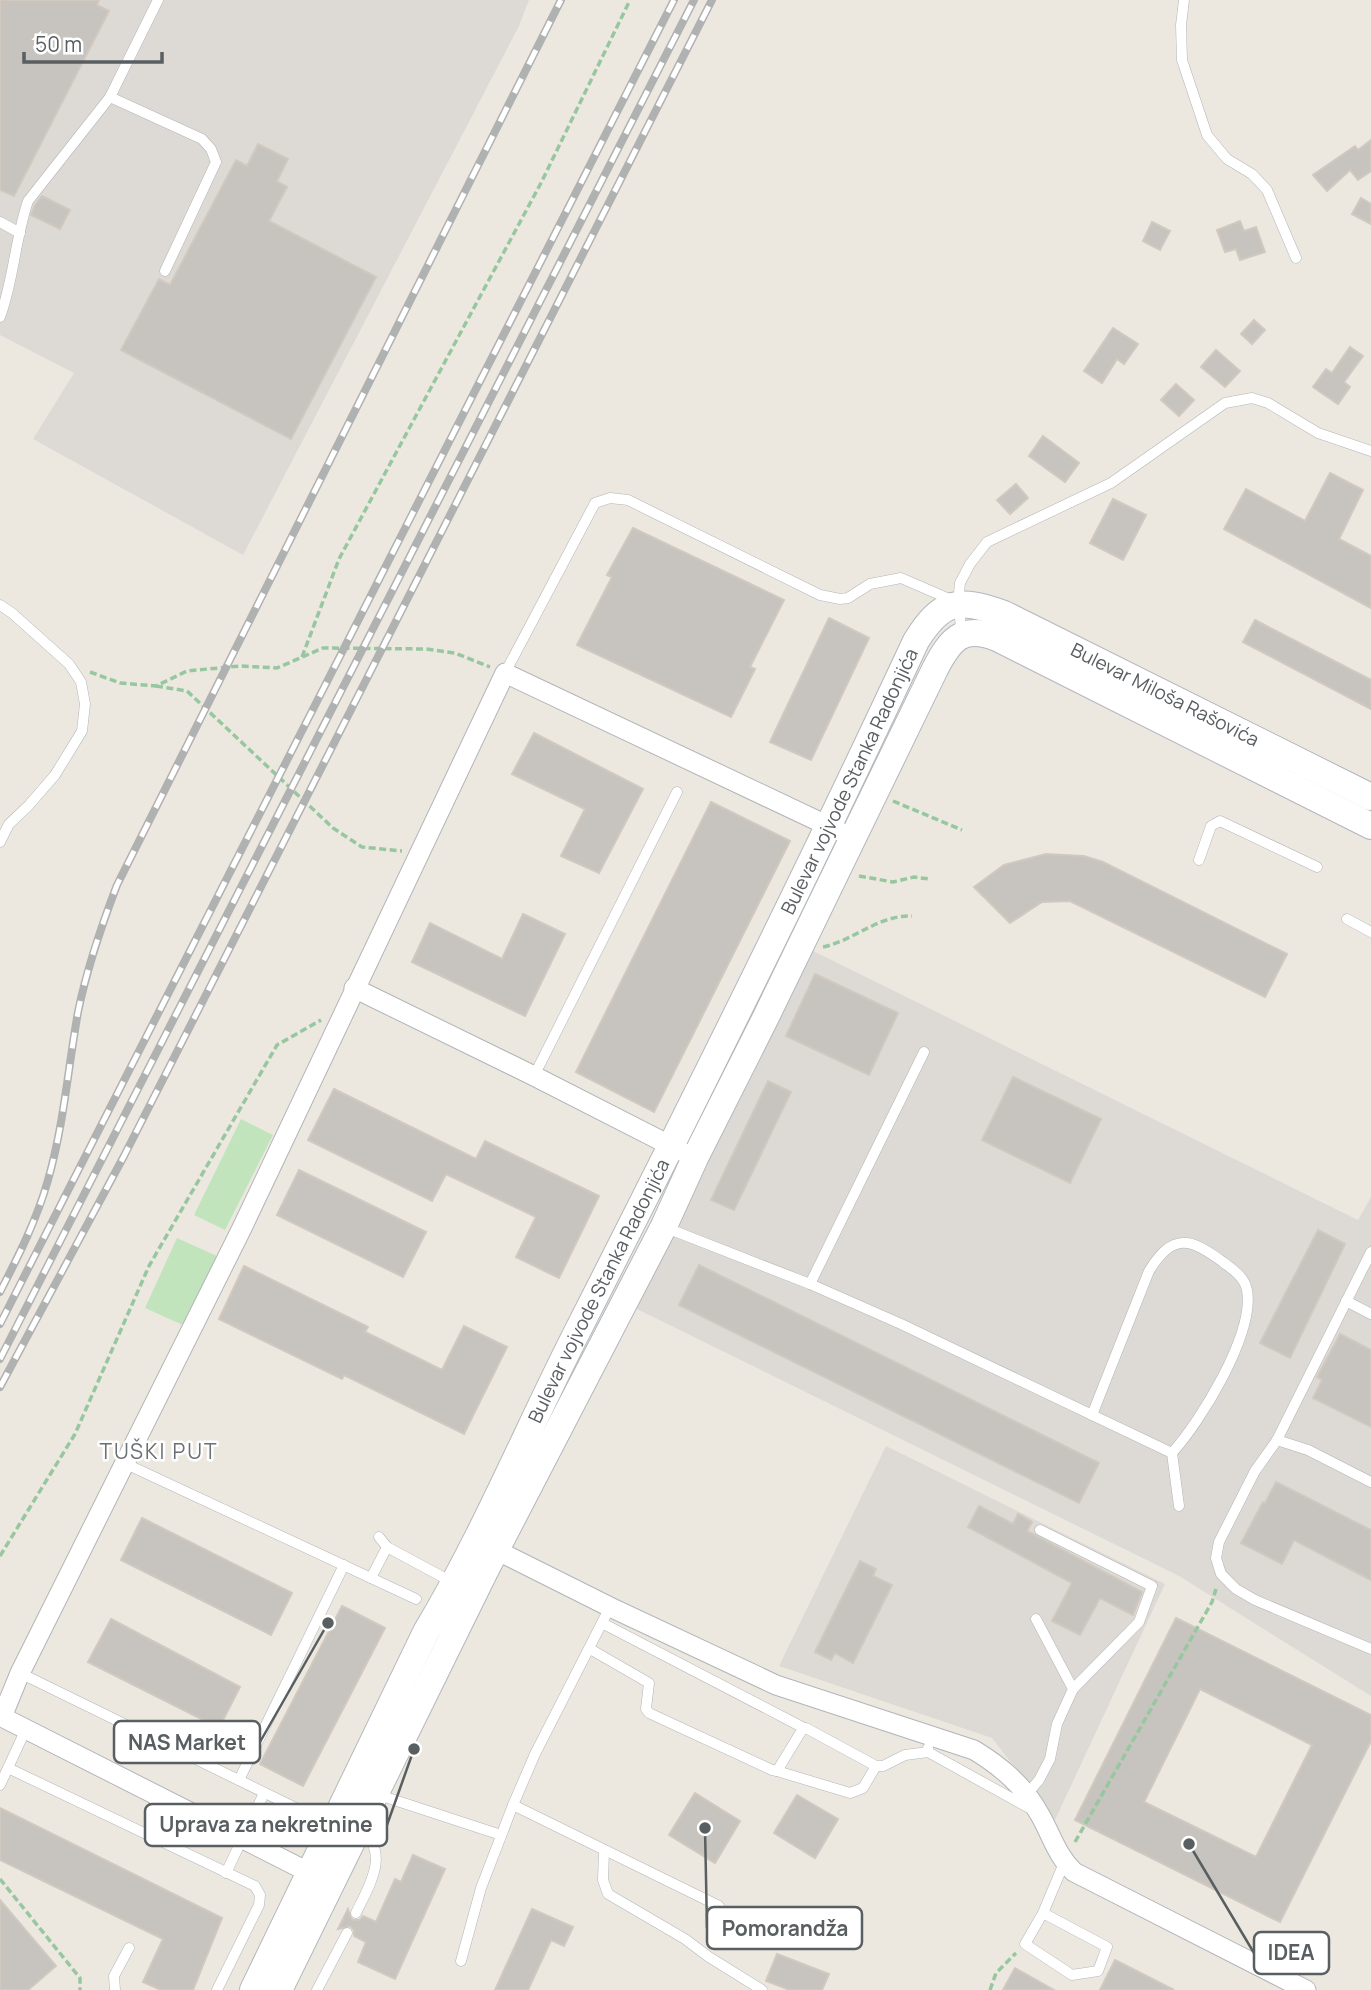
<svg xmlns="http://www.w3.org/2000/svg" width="1371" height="1990" font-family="Manrope,sans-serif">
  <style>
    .industrial { fill: #dddad5 }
    .green { fill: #c2e4bd }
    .building { fill: #c7c3be; stroke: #d1c9bf; stroke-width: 2; fill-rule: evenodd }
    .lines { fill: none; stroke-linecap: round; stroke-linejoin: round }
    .lane-casing { stroke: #b1b5b8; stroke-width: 11 }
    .street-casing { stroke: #b1b5b8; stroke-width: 21 }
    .secondary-casing { stroke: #b2b7bb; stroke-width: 28 }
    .path { stroke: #97c79f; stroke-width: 3.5; stroke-dasharray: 7 3.5; stroke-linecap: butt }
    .lane { stroke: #fff; stroke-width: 10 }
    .street { stroke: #fff; stroke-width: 19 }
    .secondary { stroke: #fff; stroke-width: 26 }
    .rail-casing { stroke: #b0b1b1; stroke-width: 8 }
    .rail { stroke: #fff; stroke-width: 5; stroke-dasharray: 16; stroke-linecap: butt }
    .labels { text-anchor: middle; stroke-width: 5; stroke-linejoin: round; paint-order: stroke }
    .street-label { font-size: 19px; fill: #595e61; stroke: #fff }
    .neighbourhood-label { font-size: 21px; letter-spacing: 2px; fill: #6a7073; stroke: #fff }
    .leader { fill: none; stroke: #595e61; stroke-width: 2.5 }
    .callout-dot { fill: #595e61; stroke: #fff; stroke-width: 2.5 }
    .callout { fill: #fff; stroke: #595e61; stroke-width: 2.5 }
    .callout-label { font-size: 21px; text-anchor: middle; font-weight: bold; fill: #595e61 }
  </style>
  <rect width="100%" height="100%" fill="#ece8e0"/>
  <g class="industrial">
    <path d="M 0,0 L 529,0 L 519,26 L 243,555 L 33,439 L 74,373 L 0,335 Z"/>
    <path d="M 799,944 L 1358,1220 L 1371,1197 L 1371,1696 L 1179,1576 L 633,1307 Z"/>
    <path d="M 886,1446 L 1165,1584 L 1055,1820 L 992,1738 L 779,1666 Z"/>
  </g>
  <g class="green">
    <path d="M 241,1119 L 273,1135 L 225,1230 L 194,1215 Z"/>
    <path d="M 177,1238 L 217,1256 L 185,1326 L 145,1308 Z"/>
  </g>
  <g class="building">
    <path d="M 0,0 L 99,0 L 97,5 L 109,11 L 14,196 L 0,190 Z"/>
    <path d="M 1371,140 L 1371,171 L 1358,180 L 1350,170 L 1327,191 L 1313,175 L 1355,146 L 1358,150 Z"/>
    <path d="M 258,144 L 288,159 L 277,181 L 287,187 L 269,221 L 376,277 L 291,439 L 121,350 L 159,279 L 170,285 L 236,160 L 247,166 Z"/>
    <path d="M 42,196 L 70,210 L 60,229 L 31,215 L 35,205 Z"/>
    <path d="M 1361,198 L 1371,204 L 1371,224 L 1352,214 Z"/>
    <path d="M 1240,221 L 1244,231 L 1256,227 L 1265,252 L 1240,260 L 1236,249 L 1225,252 L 1217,230 Z"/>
    <path d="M 1152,222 L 1170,231 L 1160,250 L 1143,241 Z"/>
    <path d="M 1254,320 L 1265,330 L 1252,344 L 1241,334 Z"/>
    <path d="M 1113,328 L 1138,344 L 1124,364 L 1117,359 L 1102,383 L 1084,371 Z"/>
    <path d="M 1350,347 L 1363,356 L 1344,382 L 1350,387 L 1338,404 L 1313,387 L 1326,369 L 1332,373 Z"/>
    <path d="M 1216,350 L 1240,371 L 1225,387 L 1201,367 Z"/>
    <path d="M 1176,384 L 1194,400 L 1179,416 L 1161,400 Z"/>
    <path d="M 1043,436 L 1079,463 L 1065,482 L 1029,456 Z"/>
    <path d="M 1330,473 L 1363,490 L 1339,539 L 1371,556 L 1371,608 L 1224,529 L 1246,489 L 1305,521 Z"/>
    <path d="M 1016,484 L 1028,498 L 1010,514 L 997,500 Z"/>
    <path d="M 1113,499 L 1146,515 L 1123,560 L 1090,543 Z"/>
    <path d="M 633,528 L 784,600 L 750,667 L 755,669 L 731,717 L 577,645 L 612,577 L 607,575 Z"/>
    <path d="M 829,618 L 869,638 L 811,760 L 770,742 Z"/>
    <path d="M 1255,620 L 1371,680 L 1371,709 L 1243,642 Z"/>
    <path d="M 534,733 L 643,789 L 599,873 L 561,856 L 585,809 L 512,774 Z"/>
    <path d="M 711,802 L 790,841 L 654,1112 L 576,1072 Z"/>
    <path d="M 1046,854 L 1084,856 L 1103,862 L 1287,954 L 1265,997 L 1070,901 L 1042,902 L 1010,923 L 974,887 L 1004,865 Z"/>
    <path d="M 523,914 L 565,934 L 525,1016 L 412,962 L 430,923 L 502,959 Z"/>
    <path d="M 815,974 L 898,1013 L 869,1075 L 786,1036 Z"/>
    <path d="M 1013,1077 L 1101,1119 L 1070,1183 L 982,1140 Z"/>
    <path d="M 768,1081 L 791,1092 L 734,1210 L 711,1200 Z"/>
    <path d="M 334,1089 L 476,1159 L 485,1141 L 599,1196 L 559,1278 L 516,1257 L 536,1217 L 446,1174 L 432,1201 L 308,1140 Z"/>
    <path d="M 299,1170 L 426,1232 L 403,1277 L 277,1215 Z"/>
    <path d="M 1318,1230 L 1345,1244 L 1290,1358 L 1260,1343 Z"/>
    <path d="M 699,1265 L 1099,1463 L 1079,1503 L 679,1305 Z"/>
    <path d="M 244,1266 L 368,1327 L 365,1332 L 442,1370 L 464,1326 L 507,1347 L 464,1434 L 344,1375 L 342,1379 L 219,1319 Z"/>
    <path d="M 1340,1334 L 1371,1350 L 1371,1427 L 1313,1398 L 1322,1380 L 1317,1377 Z"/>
    <path d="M 1276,1482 L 1371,1530 L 1371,1580 L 1294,1540 L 1282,1564 L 1241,1543 L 1263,1502 L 1265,1503 Z"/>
    <path d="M 979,1506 L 1013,1524 L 1018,1514 L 1032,1522 L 1027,1531 L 1142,1592 L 1133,1615 L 1100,1598 L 1080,1635 L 1052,1621 L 1072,1583 L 968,1527 Z"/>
    <path d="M 142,1518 L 292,1593 L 271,1635 L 121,1560 Z"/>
    <path d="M 860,1561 L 876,1569 L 873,1576 L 892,1585 L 853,1663 L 835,1653 L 831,1660 L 815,1652 Z"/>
    <path d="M 342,1606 L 385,1628 L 303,1786 L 260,1764 Z"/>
    <path d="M 1176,1618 L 1371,1715 L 1371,1741 L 1280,1922 L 1075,1820 ZM 1200,1689 L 1312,1745 L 1256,1857 L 1144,1802 Z"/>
    <path d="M 111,1619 L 240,1687 L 219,1728 L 88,1662 Z"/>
    <path d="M 695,1793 L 740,1821 L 715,1863 L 669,1835 Z"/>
    <path d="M 797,1795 L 838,1819 L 815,1858 L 774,1833 Z"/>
    <path d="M 0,1808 L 222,1918 L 193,1990 L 161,1990 L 143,1982 L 163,1939 L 0,1860 Z"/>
    <path d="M 413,1855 L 445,1869 L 395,1979 L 358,1962 L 366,1942 L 354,1936 L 354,1930 L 350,1926 L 338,1929 L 348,1909 L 350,1916 L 353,1920 L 360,1920 L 363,1916 L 376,1922 L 395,1879 L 401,1882 Z"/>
    <path d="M 0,1900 L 56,1966 L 28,1990 L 0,1990 Z"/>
    <path d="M 532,1909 L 573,1927 L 564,1946 L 551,1940 L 528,1990 L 495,1990 Z"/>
    <path d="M 777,1954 L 829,1974 L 822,1990 L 790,1990 L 766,1981 Z"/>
    <path d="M 1115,1960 L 1174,1990 L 1100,1990 Z"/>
    <path d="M 1015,1968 L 1054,1990 L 1003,1990 Z"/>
  </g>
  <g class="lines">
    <g class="lane-casing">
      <g id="lane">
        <path d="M 1184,0 L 1181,25 L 1182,60 L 1207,135 L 1227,159 L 1252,174 L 1267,190 L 1296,258"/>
        <path d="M 110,97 L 202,139 L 211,149 L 216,162 L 165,271"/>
        <path d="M 0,222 L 20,233"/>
        <path d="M 0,317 C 14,279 15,239 28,201 L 110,97 L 158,0"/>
        <path d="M 0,605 L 12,613 L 69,664 L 81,682 L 85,704 L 82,731 L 55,775 L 29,805 L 9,824 L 0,842"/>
        <path d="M 962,634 L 958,603 L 960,583 L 970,564 L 987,542 L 1111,483 L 1225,403 L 1252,398 L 1268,403 L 1318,433 L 1371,451"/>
        <path d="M 505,673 L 595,503 L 610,498 L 628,500 L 820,595 L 840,599 L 848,598 L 870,584 L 901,578 L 954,601"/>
        <path d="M 1199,860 L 1211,826 L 1220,821 L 1317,867"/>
        <path d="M 1347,919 L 1371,932"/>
        <path d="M 534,1076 L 677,792"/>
        <path d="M 664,1227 L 810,1284 L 901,1324 L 1172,1453 L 1179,1506"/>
        <path d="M 810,1284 L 924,1052"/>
        <path d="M 1346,1301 L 1371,1314"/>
        <path d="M 1092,1415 L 1149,1271 C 1173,1232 1190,1238 1223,1262 C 1233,1270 1244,1276 1247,1290 C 1255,1333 1201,1421 1172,1453"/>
        <path d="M 1277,1440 L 1371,1252"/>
        <path d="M 124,1463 L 416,1599"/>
        <path d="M 1371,1482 L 1308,1450 L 1277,1440 L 1255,1471 L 1219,1542 L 1216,1558 L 1221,1574 L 1236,1589 L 1255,1600 L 1371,1649"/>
        <path d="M 1040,1530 L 1152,1586 L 1139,1622 L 1073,1689"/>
        <path d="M 379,1537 L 387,1547 L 452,1582"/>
        <path d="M 371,1578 L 387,1547"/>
        <path d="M 610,1607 L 535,1754 L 513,1805 L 719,1906"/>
        <path d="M 602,1623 L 804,1728"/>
        <path d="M 590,1649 L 649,1683 L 646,1709 L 649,1713 L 772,1770 L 777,1771 L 802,1730 L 806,1728 L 876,1766 L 883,1766 L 905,1755 L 928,1752"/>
        <path d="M 20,1673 L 306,1813"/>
        <path d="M 928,1748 L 928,1752 L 1031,1809"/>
        <path d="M 8,1768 L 255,1886 L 260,1895 L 259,1905 L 217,1990"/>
        <path d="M 777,1771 L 850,1793 L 863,1788 L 876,1766"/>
        <path d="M 239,1780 L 344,1565"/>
        <path d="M 0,1785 L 26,1729"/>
        <path d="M 1027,1794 L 1039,1780 L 1050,1759 L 1057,1724 L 1073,1689 L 1036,1619"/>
        <path d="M 379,1795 L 501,1835"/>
        <path d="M 604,1851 L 603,1880 L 608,1894 L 685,1939 L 709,1957 L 762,1990"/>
        <path d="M 226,1873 L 264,1793"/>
        <path d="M 356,1913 C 370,1884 390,1854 361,1828"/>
        <path d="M 1043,1913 L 1025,1944 L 1072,1975 L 1098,1971 L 1107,1947 L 1043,1913 L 1064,1863"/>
        <path d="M 461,1961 L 481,1888 L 513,1805"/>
        <path d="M 115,1990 L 114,1976 L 129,1948"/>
        <path d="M 317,1990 L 347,1933"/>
      </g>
    </g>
    <g class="street-casing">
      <g id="street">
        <path d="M 354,988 L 534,1076 L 681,1151"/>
        <path d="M 496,1550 L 610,1607 L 776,1685 L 974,1750 C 1002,1767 1024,1786 1040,1815 C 1052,1836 1057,1856 1074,1872 L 1306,1990"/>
        <path d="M 320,1878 L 2,1717 L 20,1673 L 242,1228 L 505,673 L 839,831"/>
      </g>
    </g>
    <g class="secondary-casing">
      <g id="secondary">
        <path id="s1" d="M 253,1990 L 426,1632 C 484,1535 527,1430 578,1330 C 694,1102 808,873 916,641 C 942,599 959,598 1004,614 L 1371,797"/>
        <path d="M 279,1990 L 484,1573 L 664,1226 L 695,1158 L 764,1021 L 935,669 C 950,640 962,624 997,638 L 1371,826"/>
      </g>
    </g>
    <g class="path">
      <path d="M 302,657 L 339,559 L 541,183 L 630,0"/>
      <path d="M 90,672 L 120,683 L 156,686 L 187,671 L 240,666 L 277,668 L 323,648 L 426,649 L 455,653 L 490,667"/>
      <path d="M 156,686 L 187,691 L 333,828 L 362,847 L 402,851"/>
      <path d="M 893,801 L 962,830"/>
      <path d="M 859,876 L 893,882 L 914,877 L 929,879"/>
      <path d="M 823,947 C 855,940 878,915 912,916"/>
      <path d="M 0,1556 L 75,1434 L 149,1266 L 277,1045 L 321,1020"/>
      <path d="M 1075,1842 L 1212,1602 L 1216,1589"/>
      <path d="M 0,1879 L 80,1978 L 80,1990"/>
      <path d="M 990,1990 L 996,1973 L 1016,1953"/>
    </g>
    <use href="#lane" class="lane"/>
    <use href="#street" class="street"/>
    <use href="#secondary" class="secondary"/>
    <g class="rail-casing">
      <g id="rail">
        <path d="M 0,1292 C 19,1255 37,1219 48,1180 C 64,1124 68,1068 78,1012 C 87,968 101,927 117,885 L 561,0"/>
        <path d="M 0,1324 L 674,0"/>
        <path d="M 0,1359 L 694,0"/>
        <path d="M 0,1387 L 124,1156 L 712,0"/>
      </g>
    </g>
    <use href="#rail" class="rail"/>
  </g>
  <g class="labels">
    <g class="street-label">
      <text dy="7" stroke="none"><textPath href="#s1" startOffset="1788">Bulevar Miloša Rašovića</textPath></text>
      <text dy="7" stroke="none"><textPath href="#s1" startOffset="1348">Bulevar vojvode Stanka Radonjića</textPath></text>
      <text dy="7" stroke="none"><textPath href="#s1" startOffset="780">Bulevar vojvode Stanka Radonjića</textPath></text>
    </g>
    <g class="neighbourhood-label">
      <text x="159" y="1459">TUŠKI PUT</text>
    </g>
  </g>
  <path class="leader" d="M328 1623L260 1742M414 1749L387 1825M705 1828L707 1928M1189 1844L1254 1953"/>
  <g class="callout-dot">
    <circle cx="328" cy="1623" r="7"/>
    <circle cx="414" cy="1749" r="7"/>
    <circle cx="705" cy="1828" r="7"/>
    <circle cx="1189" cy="1844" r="7"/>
  </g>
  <g class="callout">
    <rect x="114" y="1721" width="146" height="42" rx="7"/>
    <rect x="145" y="1804" width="242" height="42" rx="7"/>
    <rect x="707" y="1907" width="155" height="42" rx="7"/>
    <rect x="1254" y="1932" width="75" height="42" rx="7"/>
  </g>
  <g class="callout-label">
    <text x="187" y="1750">NAS Market</text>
    <text x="266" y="1832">Uprava za nekretnine</text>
    <text x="785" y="1936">Pomorandža</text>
    <text x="1291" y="1960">IDEA</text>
  </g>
  <path d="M24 52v10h138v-10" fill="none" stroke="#595e61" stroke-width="3.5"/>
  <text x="35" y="52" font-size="21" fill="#595e61" stroke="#ffffff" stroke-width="5" paint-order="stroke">50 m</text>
</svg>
